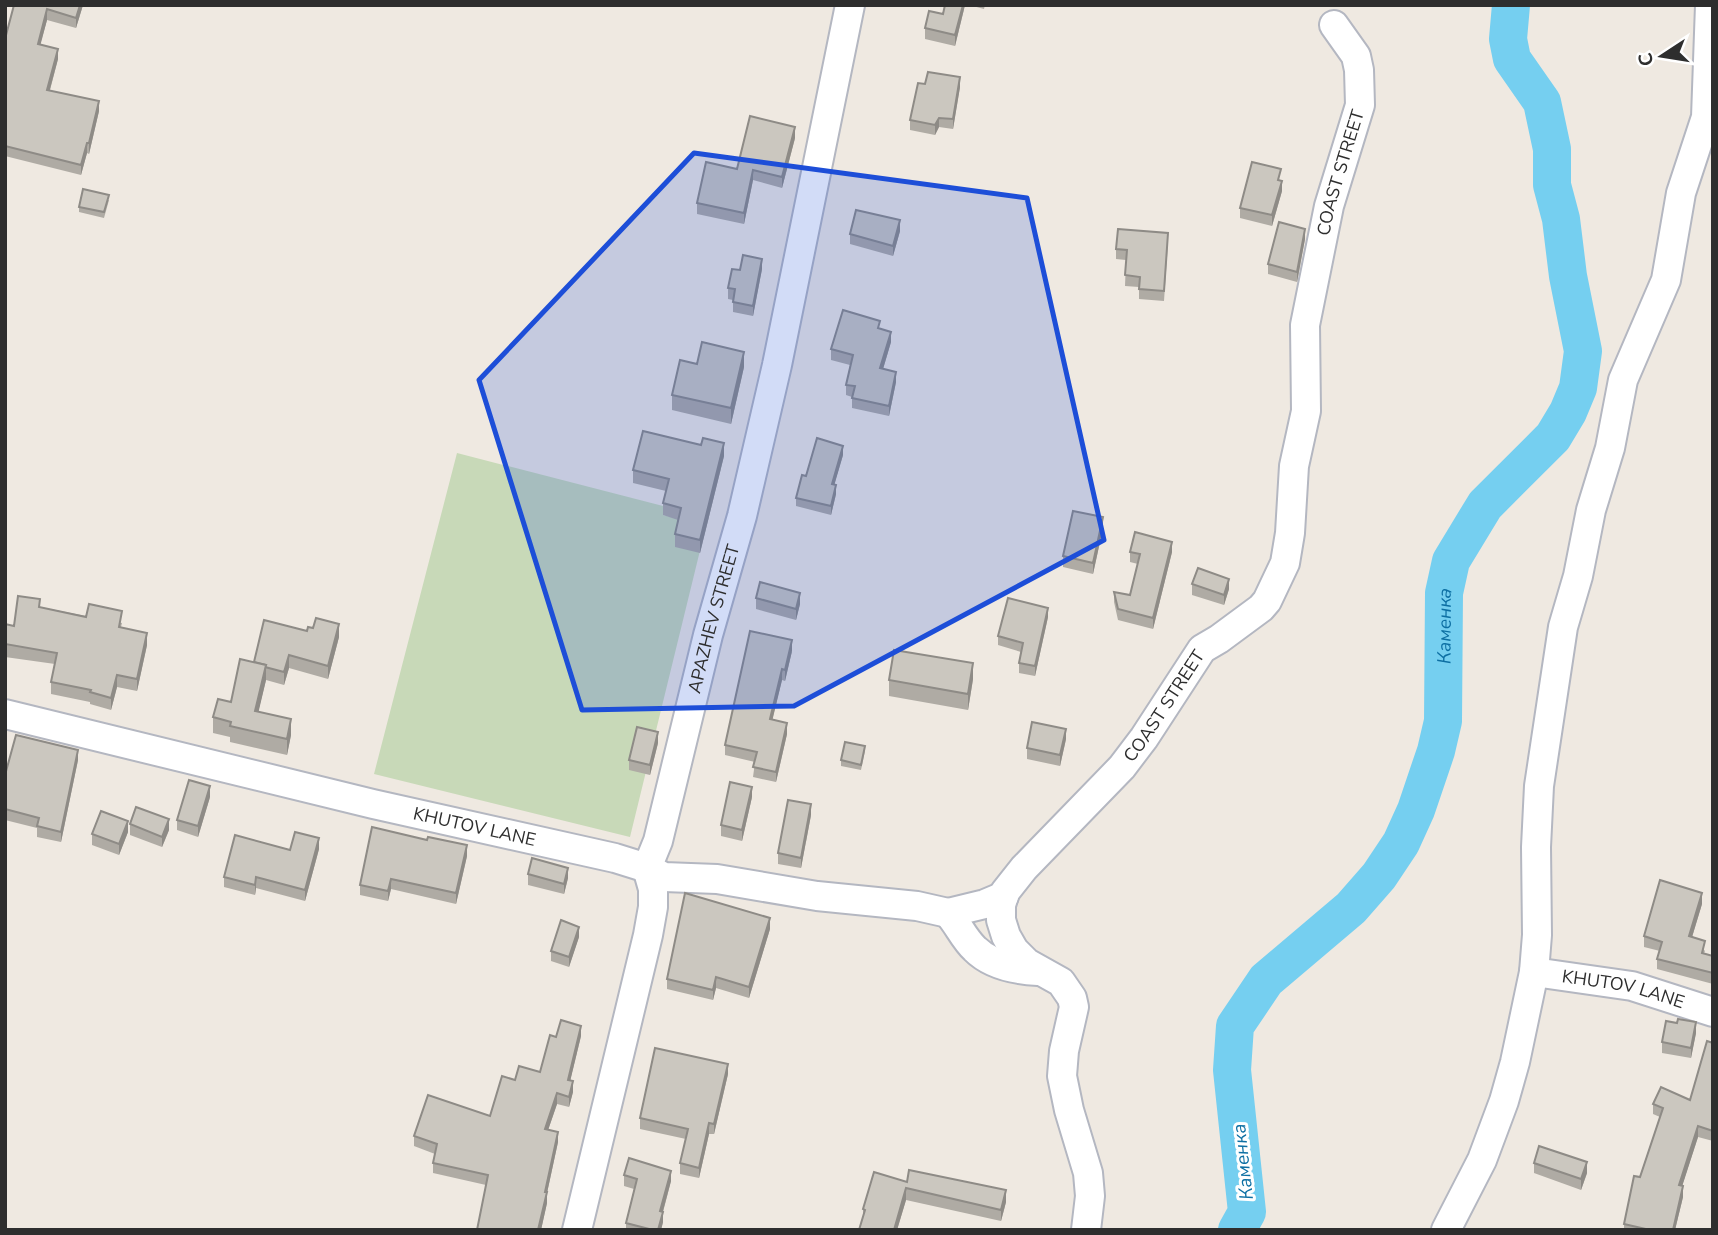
<svg xmlns="http://www.w3.org/2000/svg" width="1718" height="1235" font-family="'Nunito Sans',sans-serif">
  <style>
    .cemetery { fill: #c8d9b8 }
    .lines { fill: none; stroke-linecap: round; stroke-linejoin: round }
    .river { stroke: #75cff0; stroke-width: 38 }
    .minor-casing { stroke: #b4b7c1; stroke-width: 32 }
    .minor { stroke: #fff; stroke-width: 28 }
    .wall { fill: #afaba4 }
    .shaded-wall { fill: #8e8b86 }
    .building { fill: #cbc7bf; stroke: #8e8b86; stroke-width: 2 }
    .marked { fill: #1d4ed8; fill-opacity: 0.2; stroke: #1d4ed8; stroke-width: 5; stroke-linejoin: round }
    .labels { text-anchor: middle; stroke-width: 6; stroke-linejoin: round; paint-order: stroke }
    .street-label { font-size: 18px; fill: #2e2e2e; stroke: #fff }
    .water-label { font-size: 19px; font-style: italic; fill: #0d6fa3; stroke: #fff }
  </style>
  <rect width="100%" height="100%" fill="#efe9e1"/>
  <path class="cemetery" d="M 457,453 L 663,506 L 663,515 L 706,526 L 630,837 L 374,774 Z"/>
  <g class="lines">
    <path class="river" id="s1" d="M 1237,1230 L 1247,1212 L 1232,1070 L 1235,1026 L 1266,980 L 1351,908 L 1379,876 L 1401,843 L 1416,810 L 1436,751 L 1443,721 L 1444,593 L 1451,561 L 1485,505 L 1553,437 L 1568,412 L 1578,388 L 1583,351 L 1568,276 L 1561,219 L 1552,185 L 1552,149 L 1542,102 L 1512,59 L 1508,39 L 1511,5"/>
    <g class="minor-casing">
      <g id="minor">
        <path id="s2" d="M 5,714 L 373,804 L 615,858 L 647,868 L 664,877 L 717,879 L 817,896 L 917,906 L 948,913"/>
        <path d="M 1004,896 L 985,904 L 948,913 C 958,924 964,939 975,949 C 991,965 1017,970 1038,971"/>
        <path id="s3" d="M 1534,972 L 1632,986 L 1713,1012"/>
        <path id="s4" d="M 577,1230 L 648,935 L 653,907 L 653,889 L 647,868 L 658,841 L 708,635 L 742,516 L 777,365 L 850,5"/>
        <path id="s5" d="M 1086,1230 L 1090,1196 L 1088,1173 L 1069,1110 L 1062,1076 L 1064,1051 L 1074,1007 L 1072,998 L 1061,982 L 1027,963 L 1014,950 L 1006,936 L 1001,920 L 1001,905 L 1005,892 L 1024,868 L 1122,767 L 1144,738 L 1202,649 L 1219,639 L 1261,608 L 1267,601 L 1285,563 L 1290,533 L 1294,466 L 1306,411 L 1305,325 L 1329,206 L 1360,105 L 1359,70 L 1356,56 L 1334,25"/>
        <path d="M 1446,1230 L 1482,1160 L 1504,1101 L 1515,1062 L 1534,972 L 1537,935 L 1536,847 L 1539,786 L 1563,627 L 1578,576 L 1591,510 L 1610,448 L 1623,380 L 1666,280 L 1681,193 L 1706,117 L 1710,5"/>
      </g>
    </g>
    <use href="#minor" class="minor"/>
  </g>
  <g class="wall">
    <path d="M 14,5 L 83,5 L 76,28 L 47,20 L 40,45 L 58,59 L 50,90 L 99,111 L 89,154 L 87,153 L 81,175 L 5,156 L 5,39 Z"/>
    <path d="M 945,5 L 965,5 L 955,46 L 925,39 L 925,28 L 943,14 Z"/>
    <path d="M 969,5 L 985,5 L 984,9 Z"/>
    <path d="M 960,87 L 953,129 L 939,127 L 935,135 L 910,130 L 910,120 Z"/>
    <path d="M 795,138 L 782,188 L 753,180 L 744,224 L 697,214 L 697,203 L 737,169 Z"/>
    <path d="M 1280,180 L 1282,191 L 1272,226 L 1240,218 L 1240,208 Z"/>
    <path d="M 109,200 L 104,218 L 79,212 L 79,207 Z"/>
    <path d="M 900,231 L 893,256 L 850,244 L 850,234 Z"/>
    <path d="M 1305,239 L 1297,282 L 1268,274 L 1268,264 Z"/>
    <path d="M 1168,243 L 1164,301 L 1139,299 L 1139,287 L 1125,286 L 1126,260 L 1116,259 L 1116,249 Z"/>
    <path d="M 762,269 L 753,316 L 733,312 L 733,300 L 728,299 L 728,288 Z"/>
    <path d="M 880,328 L 891,342 L 883,369 L 896,382 L 889,416 L 852,408 L 852,397 L 846,395 L 846,385 L 850,365 L 831,360 L 831,349 Z"/>
    <path d="M 744,367 L 731,424 L 672,410 L 672,395 Z"/>
    <path d="M 701,445 L 724,456 L 700,553 L 675,547 L 675,534 L 678,520 L 663,515 L 663,503 L 666,491 L 633,483 L 633,470 Z"/>
    <path d="M 843,455 L 834,485 L 836,494 L 831,515 L 796,506 L 796,498 L 806,476 Z"/>
    <path d="M 1103,528 L 1093,574 L 1063,567 L 1063,556 Z"/>
    <path d="M 1130,552 L 1172,552 L 1153,629 L 1118,620 L 1114,602 L 1114,592 L 1130,595 L 1138,564 L 1130,562 Z"/>
    <path d="M 1192,584 L 1229,589 L 1224,605 L 1192,595 Z"/>
    <path d="M 756,598 L 800,604 L 796,620 L 756,609 Z"/>
    <path d="M 40,607 L 122,623 L 121,627 L 147,645 L 137,691 L 117,687 L 111,710 L 90,704 L 90,702 L 51,694 L 51,682 L 55,664 L 5,657 L 5,624 L 14,626 Z"/>
    <path d="M 1048,617 L 1035,676 L 1019,673 L 1019,663 L 1021,652 L 998,645 L 998,636 Z"/>
    <path d="M 307,631 L 339,637 L 328,679 L 289,668 L 284,685 L 266,680 L 258,712 L 291,735 L 287,755 L 230,742 L 230,737 L 213,733 L 213,717 L 231,702 L 254,662 Z"/>
    <path d="M 792,651 L 785,681 L 782,680 L 772,720 L 787,734 L 776,782 L 753,777 L 755,762 L 725,755 L 725,745 Z"/>
    <path d="M 973,679 L 968,710 L 889,696 L 889,680 Z"/>
    <path d="M 1066,739 L 1060,766 L 1027,759 L 1027,748 Z"/>
    <path d="M 658,743 L 650,775 L 629,770 L 629,760 Z"/>
    <path d="M 865,751 L 861,770 L 841,766 L 841,760 Z"/>
    <path d="M 78,760 L 61,842 L 37,837 L 37,828 L 5,820 L 5,775 Z"/>
    <path d="M 210,797 L 198,837 L 177,830 L 177,820 Z"/>
    <path d="M 752,797 L 742,841 L 721,836 L 721,825 Z"/>
    <path d="M 811,815 L 801,868 L 778,864 L 778,853 Z"/>
    <path d="M 130,824 L 169,830 L 162,847 L 130,835 Z"/>
    <path d="M 128,832 L 119,855 L 92,845 L 92,834 Z"/>
    <path d="M 427,840 L 467,856 L 456,904 L 391,889 L 388,901 L 360,895 L 360,885 Z"/>
    <path d="M 319,849 L 305,901 L 256,888 L 255,895 L 224,887 L 224,877 L 290,850 Z"/>
    <path d="M 528,874 L 568,878 L 564,894 L 528,885 Z"/>
    <path d="M 1702,904 L 1692,937 L 1705,951 L 1704,953 L 1713,956 L 1713,984 L 1657,969 L 1657,959 L 1660,951 L 1644,947 L 1644,936 Z"/>
    <path d="M 770,929 L 749,998 L 716,988 L 713,1000 L 667,989 L 667,979 Z"/>
    <path d="M 579,937 L 569,967 L 551,961 L 551,951 Z"/>
    <path d="M 1696,1033 L 1691,1058 L 1662,1053 L 1662,1042 Z"/>
    <path d="M 581,1036 L 570,1081 L 573,1092 L 569,1107 L 557,1104 L 548,1130 L 558,1142 L 547,1193 L 547,1203 L 541,1230 L 477,1230 L 486,1185 L 433,1173 L 433,1163 L 435,1154 L 414,1146 L 414,1136 L 490,1116 L 515,1080 L 540,1072 L 556,1037 Z"/>
    <path d="M 1713,1043 L 1713,1141 L 1698,1137 L 1682,1186 L 1683,1197 L 1675,1230 L 1624,1230 L 1624,1224 L 1660,1117 L 1653,1114 L 1653,1104 L 1690,1100 Z"/>
    <path d="M 728,1074 L 714,1134 L 709,1134 L 699,1178 L 680,1174 L 680,1163 L 686,1139 L 640,1129 L 640,1118 Z"/>
    <path d="M 1534,1163 L 1587,1173 L 1581,1190 L 1534,1173 Z"/>
    <path d="M 624,1175 L 671,1181 L 663,1212 L 663,1222 L 661,1230 L 626,1230 L 626,1223 L 634,1189 L 624,1186 Z"/>
    <path d="M 907,1182 L 1006,1202 L 1001,1221 L 906,1200 L 897,1230 L 859,1230 L 863,1218 L 863,1209 Z"/>
  </g>
  <g class="shaded-wall">
    <path d="M 80,5 L 83,5 L 76,28 L 76,18 Z"/>
    <path d="M 963,5 L 965,5 L 955,46 L 955,35 Z"/>
    <path d="M 47,9 L 47,20 L 38,54 L 38,44 Z"/>
    <path d="M 58,49 L 58,59 L 47,100 L 47,90 Z"/>
    <path d="M 960,77 L 960,87 L 953,129 L 953,119 Z"/>
    <path d="M 99,101 L 99,111 L 89,154 L 89,143 Z"/>
    <path d="M 939,118 L 939,127 L 935,135 L 935,125 Z"/>
    <path d="M 795,127 L 795,138 L 782,188 L 782,177 Z"/>
    <path d="M 87,143 L 87,153 L 81,175 L 81,165 Z"/>
    <path d="M 753,170 L 753,180 L 744,224 L 744,213 Z"/>
    <path d="M 1282,181 L 1282,191 L 1272,226 L 1272,215 Z"/>
    <path d="M 900,220 L 900,231 L 893,256 L 893,246 Z"/>
    <path d="M 1305,229 L 1305,239 L 1297,282 L 1297,272 Z"/>
    <path d="M 762,259 L 762,269 L 753,316 L 753,306 Z"/>
    <path d="M 891,332 L 891,342 L 880,379 L 880,368 Z"/>
    <path d="M 744,352 L 744,367 L 731,424 L 731,408 Z"/>
    <path d="M 896,372 L 896,382 L 889,416 L 889,406 Z"/>
    <path d="M 724,443 L 724,456 L 700,553 L 700,540 Z"/>
    <path d="M 843,446 L 843,455 L 832,493 L 832,484 Z"/>
    <path d="M 836,485 L 836,494 L 831,515 L 831,506 Z"/>
    <path d="M 1103,517 L 1103,528 L 1093,574 L 1093,563 Z"/>
    <path d="M 1172,542 L 1172,552 L 1153,629 L 1153,618 Z"/>
    <path d="M 1229,579 L 1229,589 L 1224,605 L 1224,595 Z"/>
    <path d="M 800,593 L 800,604 L 796,620 L 796,609 Z"/>
    <path d="M 1048,608 L 1048,617 L 1035,676 L 1035,666 Z"/>
    <path d="M 339,624 L 339,637 L 328,679 L 328,666 Z"/>
    <path d="M 147,633 L 147,645 L 137,691 L 137,679 Z"/>
    <path d="M 792,640 L 792,651 L 785,681 L 785,670 Z"/>
    <path d="M 289,655 L 289,668 L 284,685 L 284,672 Z"/>
    <path d="M 973,663 L 973,679 L 968,710 L 968,694 Z"/>
    <path d="M 266,665 L 266,680 L 255,727 L 255,711 Z"/>
    <path d="M 782,669 L 782,680 L 770,730 L 770,719 Z"/>
    <path d="M 117,675 L 117,687 L 111,710 L 111,698 Z"/>
    <path d="M 291,719 L 291,735 L 287,755 L 287,739 Z"/>
    <path d="M 787,723 L 787,734 L 776,782 L 776,772 Z"/>
    <path d="M 1066,729 L 1066,739 L 1060,766 L 1060,755 Z"/>
    <path d="M 658,732 L 658,743 L 650,775 L 650,765 Z"/>
    <path d="M 78,750 L 78,760 L 61,842 L 61,832 Z"/>
    <path d="M 210,786 L 210,797 L 198,837 L 198,826 Z"/>
    <path d="M 752,787 L 752,797 L 742,841 L 742,830 Z"/>
    <path d="M 811,804 L 811,815 L 801,868 L 801,858 Z"/>
    <path d="M 169,819 L 169,830 L 162,847 L 162,837 Z"/>
    <path d="M 128,821 L 128,832 L 119,855 L 119,844 Z"/>
    <path d="M 319,838 L 319,849 L 305,901 L 305,890 Z"/>
    <path d="M 467,845 L 467,856 L 456,904 L 456,893 Z"/>
    <path d="M 568,868 L 568,878 L 564,894 L 564,884 Z"/>
    <path d="M 256,877 L 256,888 L 255,895 L 255,885 Z"/>
    <path d="M 391,879 L 391,889 L 388,901 L 388,891 Z"/>
    <path d="M 1702,893 L 1702,904 L 1689,947 L 1689,936 Z"/>
    <path d="M 770,918 L 770,929 L 749,998 L 749,987 Z"/>
    <path d="M 579,927 L 579,937 L 569,967 L 569,957 Z"/>
    <path d="M 716,977 L 716,988 L 713,1000 L 713,990 Z"/>
    <path d="M 1696,1022 L 1696,1033 L 1691,1058 L 1691,1048 Z"/>
    <path d="M 581,1026 L 581,1036 L 568,1090 L 568,1080 Z"/>
    <path d="M 728,1064 L 728,1074 L 714,1134 L 714,1124 Z"/>
    <path d="M 573,1081 L 573,1092 L 569,1107 L 569,1097 Z"/>
    <path d="M 557,1093 L 557,1104 L 545,1139 L 545,1129 Z"/>
    <path d="M 709,1123 L 709,1134 L 699,1178 L 699,1168 Z"/>
    <path d="M 1698,1126 L 1698,1137 L 1679,1196 L 1679,1185 Z"/>
    <path d="M 558,1132 L 558,1142 L 547,1193 L 547,1203 L 541,1230 L 538,1230 Z"/>
    <path d="M 1587,1162 L 1587,1173 L 1581,1190 L 1581,1179 Z"/>
    <path d="M 671,1171 L 671,1181 L 660,1222 L 660,1211 Z"/>
    <path d="M 1683,1186 L 1683,1197 L 1675,1230 L 1673,1230 Z"/>
    <path d="M 906,1188 L 906,1200 L 897,1230 L 894,1230 Z"/>
    <path d="M 1006,1190 L 1006,1202 L 1001,1221 L 1001,1210 Z"/>
    <path d="M 663,1212 L 663,1222 L 661,1230 L 658,1230 Z"/>
  </g>
  <g class="building">
    <path d="M 14,5 L 80,5 L 76,18 L 47,9 L 38,44 L 58,49 L 47,90 L 99,101 L 89,143 L 87,143 L 81,165 L 5,146 L 5,39 Z"/>
    <path d="M 945,5 L 963,5 L 955,35 L 925,28 L 929,11 L 943,14 Z"/>
    <path d="M 928,72 L 960,77 L 953,119 L 939,118 L 935,125 L 910,120 L 918,83 L 925,84 Z"/>
    <path d="M 750,116 L 795,127 L 782,177 L 753,170 L 744,213 L 697,203 L 706,162 L 737,169 Z"/>
    <path d="M 1252,162 L 1281,169 L 1278,180 L 1282,181 L 1272,215 L 1240,208 Z"/>
    <path d="M 83,189 L 109,195 L 104,212 L 79,207 Z"/>
    <path d="M 856,210 L 900,220 L 893,246 L 850,234 Z"/>
    <path d="M 1279,222 L 1305,229 L 1297,272 L 1268,264 Z"/>
    <path d="M 1118,229 L 1168,233 L 1164,291 L 1139,289 L 1140,277 L 1125,275 L 1127,250 L 1116,249 Z"/>
    <path d="M 743,255 L 762,259 L 753,306 L 733,302 L 735,289 L 728,288 L 732,269 L 740,270 Z"/>
    <path d="M 843,310 L 880,321 L 878,328 L 891,332 L 880,368 L 896,372 L 889,406 L 852,398 L 855,386 L 846,385 L 853,355 L 831,349 Z"/>
    <path d="M 702,342 L 744,352 L 731,408 L 672,395 L 680,360 L 697,364 Z"/>
    <path d="M 643,431 L 701,445 L 703,438 L 724,443 L 700,540 L 675,534 L 681,508 L 663,503 L 669,479 L 633,470 Z"/>
    <path d="M 817,438 L 843,446 L 832,484 L 836,485 L 831,506 L 796,498 L 802,475 L 806,476 Z"/>
    <path d="M 1073,511 L 1103,517 L 1093,563 L 1063,556 Z"/>
    <path d="M 1135,532 L 1172,542 L 1153,618 L 1118,609 L 1114,592 L 1130,595 L 1140,554 L 1130,552 Z"/>
    <path d="M 1198,568 L 1229,579 L 1224,595 L 1192,584 Z"/>
    <path d="M 760,582 L 800,593 L 796,609 L 756,598 Z"/>
    <path d="M 18,596 L 40,599 L 39,607 L 86,617 L 89,604 L 122,611 L 119,627 L 147,633 L 137,679 L 117,675 L 111,698 L 90,692 L 91,690 L 51,682 L 57,653 L 5,644 L 5,624 L 14,626 Z"/>
    <path d="M 1008,598 L 1048,608 L 1035,666 L 1019,663 L 1023,643 L 998,636 Z"/>
    <path d="M 316,618 L 339,624 L 328,666 L 289,655 L 284,672 L 265,667 L 266,665 L 254,662 L 264,620 L 307,631 L 308,627 L 313,628 Z"/>
    <path d="M 750,631 L 792,640 L 785,670 L 782,669 L 770,719 L 787,723 L 776,772 L 753,767 L 757,752 L 725,745 Z"/>
    <path d="M 894,650 L 973,663 L 968,694 L 889,680 Z"/>
    <path d="M 240,659 L 266,665 L 255,711 L 291,719 L 287,739 L 230,726 L 231,722 L 213,717 L 218,699 L 231,702 Z"/>
    <path d="M 1032,722 L 1066,729 L 1060,755 L 1027,748 Z"/>
    <path d="M 637,727 L 658,732 L 650,765 L 629,760 Z"/>
    <path d="M 16,735 L 78,750 L 61,832 L 37,826 L 39,818 L 5,809 L 5,775 Z"/>
    <path d="M 845,742 L 865,746 L 861,765 L 841,760 Z"/>
    <path d="M 189,780 L 210,786 L 198,826 L 177,820 Z"/>
    <path d="M 730,782 L 752,787 L 742,830 L 721,825 Z"/>
    <path d="M 788,800 L 811,804 L 801,858 L 778,853 Z"/>
    <path d="M 136,807 L 169,819 L 162,837 L 130,824 Z"/>
    <path d="M 101,811 L 128,821 L 119,844 L 92,834 Z"/>
    <path d="M 372,827 L 427,840 L 428,837 L 467,845 L 456,893 L 391,879 L 388,891 L 360,885 Z"/>
    <path d="M 295,832 L 319,838 L 305,890 L 256,877 L 255,885 L 224,877 L 235,835 L 290,850 Z"/>
    <path d="M 532,858 L 568,868 L 564,884 L 528,874 Z"/>
    <path d="M 1660,880 L 1702,893 L 1689,936 L 1705,941 L 1702,953 L 1713,956 L 1713,973 L 1657,959 L 1662,942 L 1644,936 Z"/>
    <path d="M 685,893 L 770,918 L 749,987 L 716,977 L 713,990 L 667,979 Z"/>
    <path d="M 561,920 L 579,927 L 569,957 L 551,951 Z"/>
    <path d="M 1678,1019 L 1696,1022 L 1691,1048 L 1662,1042 L 1666,1021 L 1677,1023 Z"/>
    <path d="M 561,1020 L 581,1026 L 568,1080 L 573,1081 L 569,1097 L 557,1093 L 545,1129 L 558,1132 L 545,1192 L 547,1192 L 538,1230 L 477,1230 L 488,1175 L 433,1163 L 437,1144 L 414,1136 L 428,1095 L 490,1116 L 502,1076 L 515,1080 L 519,1066 L 540,1072 L 550,1035 L 556,1037 Z"/>
    <path d="M 1707,1041 L 1713,1043 L 1713,1131 L 1698,1126 L 1679,1185 L 1683,1186 L 1673,1230 L 1650,1230 L 1624,1224 L 1634,1176 L 1640,1177 L 1663,1108 L 1653,1104 L 1661,1087 L 1690,1100 Z"/>
    <path d="M 655,1048 L 728,1064 L 714,1124 L 709,1123 L 699,1168 L 680,1163 L 688,1129 L 640,1118 Z"/>
    <path d="M 1539,1146 L 1587,1162 L 1581,1179 L 1534,1163 Z"/>
    <path d="M 629,1158 L 671,1171 L 660,1211 L 663,1212 L 658,1230 L 653,1230 L 626,1223 L 637,1179 L 624,1175 Z"/>
    <path d="M 909,1170 L 1006,1190 L 1001,1210 L 906,1188 L 894,1230 L 859,1230 L 865,1210 L 863,1209 L 874,1172 L 907,1182 Z"/>
  </g>
  <path class="marked" d="M 694,153 L 1027,198 L 1104,540 L 794,706 L 582,710 L 479,380 Z"/>
  <g class="labels">
    <g class="street-label">
      <text dy="6" stroke="none"><textPath href="#s5" startOffset="1209">COAST STREET</textPath></text>
      <text dy="6" stroke="none"><textPath href="#s4" startOffset="630">APAZHEV STREET</textPath></text>
      <text dy="6" stroke="none"><textPath href="#s5" startOffset="621">COAST STREET</textPath></text>
      <text dy="6" stroke="none"><textPath href="#s2" startOffset="483">KHUTOV LANE</textPath></text>
      <text dy="6" stroke="none"><textPath href="#s3" startOffset="91">KHUTOV LANE</textPath></text>
    </g>
    <g class="water-label">
      <text dy="7" stroke="none"><textPath href="#s1" startOffset="681">Каменка</textPath></text>
      <text transform="translate(1242 1162) rotate(-96)" y="7">Каменка</text>
    </g>
  </g>
  <rect width="1718" height="1235" fill="none" stroke="#2e2e2e" stroke-width="14"/>
  <g transform="translate(1662 56) rotate(258)" stroke="#ffffff" stroke-width="5" paint-order="stroke">
  <path d="M0-5L12 26L0 18L-12 26Z" fill="#2e2e2e"/>
  <text y="-10" font-size="19" font-weight="bold" text-anchor="middle" fill="#2e2e2e">С</text>
  </g>
</svg>
